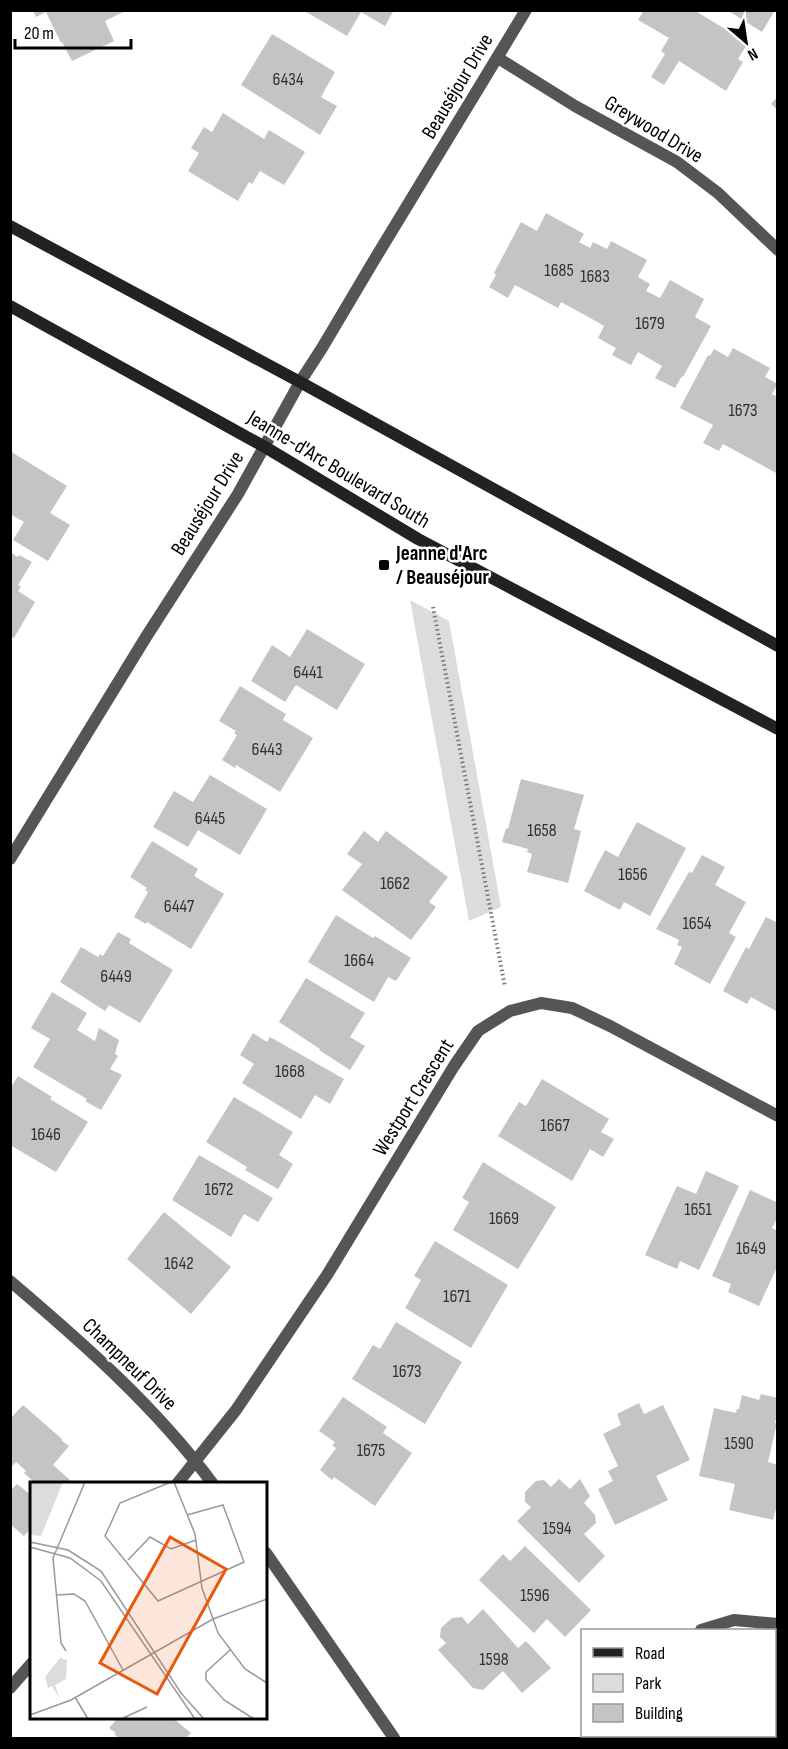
<svg xmlns="http://www.w3.org/2000/svg" width="788" height="1749" font-family="'Sofia Sans Condensed',sans-serif">
  <style>
    .green { fill: #dcdcdc }
    .building { fill: #c4c4c4 }
    .lines { fill: none; stroke-linecap: round; stroke-linejoin: round }
    .path { stroke: #777; stroke-width: 4; stroke-dasharray: 1.5 3; stroke-linecap: butt }
    .minor { stroke: #555; stroke-width: 12 }
    .tertiary { stroke: #555; stroke-width: 12 }
    .secondary { stroke: #222; stroke-width: 12 }
    .poi-dot { fill: #000; stroke: #fff; stroke-width: 2 }
    .labels { text-anchor: middle; stroke-width: 5; stroke-linejoin: round; paint-order: stroke }
    .number-label { font-size: 18px; fill: #313131 }
    .street-label { font-size: 21px; fill: #000; stroke: #fff }
    .poi-label { font-size: 21px; font-weight: bold; fill: #000; stroke: #fff; text-anchor: start }
    .inset-road { fill: none; stroke: #999; stroke-width: 1.5 }
    .view { fill: #e8590c; fill-opacity: 0.15; stroke: #e8590c; stroke-width: 3 }
    .inset-edge { fill: none; stroke: #000; stroke-width: 3 }
  </style>
  <rect width="100%" height="100%" fill="#fff"/>
  <path class="green" d="M 410,600 L 449,621 L 501,907 L 469,921 Z"/>
  <g class="building">
    <path d="M 33,10 L 127,10 L 105,21 L 114,41 L 72,61 L 62,42 L 61,43 L 46,12 L 36,17 Z"/>
    <path d="M 303,10 L 394,10 L 385,26 L 361,12 L 347,36 Z"/>
    <path d="M 644,10 L 694,10 L 748,43 L 738,59 L 743,62 L 726,91 L 679,61 L 664,85 L 651,77 L 665,54 L 661,51 L 669,38 L 638,20 Z"/>
    <path d="M 727,10 L 775,10 L 762,32 Z"/>
    <path d="M 272,34 L 335,72 L 321,97 L 337,106 L 320,135 L 241,85 Z"/>
    <path d="M 778,96 L 778,110 L 771,104 Z"/>
    <path d="M 223,113 L 264,139 L 269,130 L 305,152 L 284,185 L 260,171 L 252,184 L 249,182 L 238,201 L 188,171 L 199,153 L 191,148 L 204,127 L 212,132 Z"/>
    <path d="M 546,213 L 584,234 L 579,242 L 590,248 L 593,242 L 607,249 L 611,241 L 647,260 L 638,277 L 650,284 L 646,291 L 660,298 L 670,280 L 704,299 L 695,317 L 711,326 L 683,377 L 682,376 L 675,388 L 655,378 L 662,366 L 638,352 L 631,365 L 612,355 L 616,348 L 598,338 L 604,326 L 592,319 L 561,302 L 558,308 L 515,285 L 508,298 L 489,287 L 496,275 L 494,273 L 521,222 L 537,231 Z"/>
    <path d="M 733,348 L 770,368 L 765,377 L 778,384 L 772,394 L 778,397 L 778,474 L 723,444 L 719,451 L 703,443 L 713,425 L 680,408 L 708,355 L 710,356 L 714,349 L 728,357 Z"/>
    <path d="M 10,451 L 67,486 L 50,513 L 70,525 L 48,561 L 13,540 L 24,522 L 10,514 Z"/>
    <path d="M 10,552 L 18,557 L 19,555 L 32,562 L 18,585 L 21,587 L 18,591 L 35,602 L 14,638 L 10,636 Z"/>
    <path d="M 307,629 L 365,664 L 337,710 L 296,685 L 285,702 L 251,681 L 272,645 L 290,657 Z"/>
    <path d="M 240,686 L 286,714 L 283,720 L 313,738 L 280,792 L 236,765 L 235,768 L 222,760 L 237,735 L 234,733 L 236,731 L 219,721 Z"/>
    <path d="M 210,775 L 267,809 L 240,855 L 198,830 L 188,847 L 153,827 L 174,791 L 193,802 Z"/>
    <path d="M 521,779 L 584,795 L 574,829 L 581,831 L 568,883 L 527,872 L 532,854 L 527,852 L 528,849 L 502,842 L 506,828 L 508,829 Z"/>
    <path d="M 637,822 L 686,848 L 650,916 L 624,902 L 620,910 L 584,891 L 605,850 L 618,857 Z"/>
    <path d="M 364,831 L 378,842 L 386,831 L 448,877 L 429,902 L 436,907 L 411,940 L 342,890 L 362,864 L 347,854 Z"/>
    <path d="M 152,841 L 198,869 L 194,876 L 224,894 L 191,949 L 147,922 L 146,924 L 134,917 L 148,892 L 145,890 L 147,888 L 130,877 Z"/>
    <path d="M 702,855 L 725,867 L 715,885 L 746,902 L 729,933 L 736,937 L 710,984 L 674,964 L 682,947 L 677,945 L 679,940 L 656,929 L 689,872 L 692,873 Z"/>
    <path d="M 336,915 L 373,938 L 375,936 L 411,958 L 396,981 L 388,977 L 374,1002 L 308,962 Z"/>
    <path d="M 766,917 L 778,923 L 776,1011 L 751,997 L 747,1004 L 723,991 L 746,947 L 749,949 Z"/>
    <path d="M 118,932 L 131,939 L 129,943 L 173,970 L 140,1023 L 109,1005 L 105,1011 L 60,982 L 81,947 L 98,957 L 100,954 L 103,956 Z"/>
    <path d="M 306,978 L 365,1013 L 350,1037 L 365,1046 L 350,1070 L 319,1050 L 320,1049 L 279,1022 Z"/>
    <path d="M 52,992 L 87,1013 L 77,1030 L 95,1041 L 99,1028 L 119,1040 L 115,1054 L 118,1056 L 110,1069 L 122,1075 L 101,1110 L 85,1101 L 87,1099 L 33,1067 L 50,1039 L 31,1028 Z"/>
    <path d="M 253,1033 L 267,1042 L 270,1037 L 344,1079 L 330,1104 L 315,1095 L 301,1119 L 242,1083 L 254,1064 L 240,1055 Z"/>
    <path d="M 18,1076 L 52,1097 L 50,1099 L 88,1122 L 56,1172 L 10,1145 L 10,1089 Z"/>
    <path d="M 542,1079 L 609,1119 L 601,1132 L 614,1139 L 603,1157 L 590,1149 L 572,1181 L 498,1136 L 519,1102 L 526,1106 Z"/>
    <path d="M 234,1097 L 293,1132 L 279,1155 L 293,1164 L 278,1189 L 245,1170 L 247,1167 L 206,1142 Z"/>
    <path d="M 199,1155 L 273,1198 L 258,1222 L 244,1214 L 231,1237 L 172,1200 Z"/>
    <path d="M 483,1162 L 556,1207 L 518,1269 L 453,1230 L 469,1202 L 462,1198 Z"/>
    <path d="M 706,1171 L 739,1186 L 699,1270 L 680,1261 L 677,1269 L 645,1255 L 677,1186 L 696,1194 Z"/>
    <path d="M 750,1190 L 778,1203 L 778,1217 L 772,1228 L 778,1231 L 778,1265 L 759,1306 L 728,1292 L 731,1284 L 712,1276 Z"/>
    <path d="M 164,1212 L 231,1267 L 191,1314 L 127,1259 Z"/>
    <path d="M 435,1241 L 508,1285 L 471,1348 L 405,1308 L 421,1280 L 414,1276 Z"/>
    <path d="M 396,1322 L 462,1362 L 425,1424 L 352,1379 L 373,1345 L 380,1349 Z"/>
    <path d="M 761,1394 L 778,1398 L 778,1410 L 775,1423 L 777,1423 L 768,1462 L 778,1465 L 778,1501 L 773,1520 L 729,1510 L 735,1484 L 699,1476 L 714,1408 L 736,1413 L 737,1409 L 739,1409 L 742,1395 L 759,1400 Z"/>
    <path d="M 343,1397 L 387,1427 L 383,1433 L 412,1453 L 375,1506 L 334,1477 L 332,1480 L 320,1470 L 336,1448 L 332,1445 L 335,1442 L 319,1431 Z"/>
    <path d="M 639,1403 L 644,1414 L 663,1405 L 690,1460 L 656,1476 L 668,1500 L 615,1525 L 598,1489 L 613,1481 L 608,1471 L 618,1466 L 603,1434 L 621,1425 L 617,1414 Z"/>
    <path d="M 23,1405 L 62,1439 L 61,1440 L 69,1446 L 53,1465 L 70,1480 L 67,1484 L 36,1484 L 24,1473 L 26,1471 L 16,1462 L 10,1468 L 10,1419 Z"/>
    <path d="M 559,1479 L 570,1489 L 580,1479 L 590,1496 L 584,1503 L 595,1515 L 596,1523 L 584,1534 L 605,1556 L 579,1583 L 517,1521 L 531,1507 L 525,1502 L 525,1492 L 536,1481 L 544,1480 L 551,1487 Z"/>
    <path d="M 17,1484 L 32,1496 L 32,1527 L 24,1536 L 10,1524 L 10,1491 Z"/>
    <path d="M 525,1546 L 591,1610 L 565,1637 L 547,1619 L 534,1633 L 479,1580 L 503,1554 L 510,1561 Z"/>
    <path d="M 483,1609 L 518,1648 L 526,1641 L 551,1668 L 522,1693 L 503,1671 L 483,1690 L 473,1688 L 438,1650 L 446,1643 L 440,1637 L 441,1628 L 452,1618 L 462,1617 L 468,1624 Z"/>
    <path d="M 778,1704 L 778,1738 L 699,1738 L 701,1736 L 774,1736 L 774,1708 Z"/>
    <path d="M 118,1718 L 173,1718 L 191,1733 L 186,1738 L 119,1738 L 114,1734 L 116,1733 L 109,1728 Z"/>
  </g>
  <g class="lines">
    <path class="path" d="M 433,607 L 505,987"/>
    <g class="minor">
      <path d="M 498,58 L 575,106 L 677,162 L 718,193 L 778,250"/>
      <path d="M 10,1281 C 84,1344 155,1406 213,1484"/>
      <path d="M 177,1484 L 236,1410 L 327,1275 L 454,1066 L 478,1031 L 510,1011 L 541,1003 L 572,1008 L 610,1026 L 778,1116"/>
      <path d="M 266,1553 L 394,1738"/>
      <path d="M 701,1630 L 734,1620 L 778,1624"/>
      <path d="M 10,1688 L 32,1663"/>
      <path d="M 598,1738 L 601,1736"/>
    </g>
    <path class="tertiary" d="M 10,859 L 146,637 L 238,494 L 300,382 L 322,348 L 373,262 L 526,10"/>
    <g class="secondary">
      <path d="M 10,226 L 300,382 L 778,646"/>
      <path d="M 10,306 L 265,447 L 418,539 L 778,729"/>
    </g>
  </g>
  <rect class="poi-dot" x="378" y="559" width="12" height="12" rx="3"/>
  <g class="labels">
    <g class="number-label">
      <text x="288" y="85">6434</text>
      <text x="559" y="276">1685</text>
      <text x="595" y="282">1683</text>
      <text x="650" y="329">1679</text>
      <text x="743" y="416">1673</text>
      <text x="308" y="678">6441</text>
      <text x="267" y="755">6443</text>
      <text x="210" y="824">6445</text>
      <text x="542" y="836">1658</text>
      <text x="633" y="880">1656</text>
      <text x="395" y="889">1662</text>
      <text x="179" y="912">6447</text>
      <text x="697" y="929">1654</text>
      <text x="359" y="966">1664</text>
      <text x="116" y="982">6449</text>
      <text x="290" y="1077">1668</text>
      <text x="555" y="1131">1667</text>
      <text x="46" y="1140">1646</text>
      <text x="219" y="1195">1672</text>
      <text x="698" y="1215">1651</text>
      <text x="504" y="1224">1669</text>
      <text x="751" y="1254">1649</text>
      <text x="179" y="1269">1642</text>
      <text x="457" y="1302">1671</text>
      <text x="407" y="1377">1673</text>
      <text x="739" y="1449">1590</text>
      <text x="371" y="1456">1675</text>
      <text x="557" y="1534">1594</text>
      <text x="535" y="1601">1596</text>
      <text x="494" y="1665">1598</text>
    </g>
    <g class="street-label">
      <text transform="translate(457 86) rotate(-59)" y="7">Beauséjour Drive</text>
      <text transform="translate(654 129) rotate(31)" y="7">Greywood Drive</text>
      <text transform="translate(339 469) rotate(31)" y="7">Jeanne-d'Arc Boulevard South</text>
      <text transform="translate(207 503) rotate(-58)" y="7">Beauséjour Drive</text>
      <text transform="translate(413 1097) rotate(-58)" y="7">Westport Crescent</text>
      <text transform="translate(130 1364) rotate(44)" y="7">Champneuf Drive</text>
    </g>
    <g class="poi-label">
      <text x="396" y="560">Jeanne d'Arc<tspan x="396" dy="24">/ Beauséjour</tspan></text>
    </g>
  </g>
  <g transform="translate(30 1482)">
    <rect width="237" height="237" fill="#fff"/>
    <path d="M 0,0 L 33,0 L 11,54 L 1,53 ZM 30,176 L 37,178 L 36,197 L 25,203 L 30,217 L 22,204 L 18,206 L 15,195 Z" fill="#dcdcdc"/>
    <path class="inset-road" d="M 141,0 L 90,21 L 75,54 L 128,119 L 214,80 L 193,23 L 157,33M 144,0 L 165,52 L 172,106 L 188,151 L 215,187 L 237,201M 0,60 L 38,68 L 71,89 L 151,211 L 174,237M 0,65 L 40,76 L 71,99 L 165,237M 98,78 L 120,55 L 141,67 L 166,58M 26,113 L 44,112 L 55,119 L 93,188M 200,168 L 176,190 L 176,198 L 194,218 L 224,237M 36,169 L 31,161 L 23,76 L 55,0M 45,215 L 58,237M 0,233 L 41,218 L 183,137 L 237,117M 91,237 L 117,225"/>
    <path class="view" d="M 140,55 L 196,87 L 127,212 L 70,181 Z"/>
    <rect width="237" height="237" class="inset-edge"/>
  </g>
  <rect width="788" height="1749" fill="none" stroke="#000000" stroke-width="24"/>
  <rect x="581" y="1629" width="195" height="108" fill="#ffffff" stroke="#999999" stroke-width="1.5"/>
  <rect x="593" y="1648" width="30" height="9" fill="#222222" stroke="#999999" stroke-width="1.5"/>
  <text x="635" y="1659" font-size="18" fill="#000000">Road</text>
  <rect x="593" y="1674" width="30" height="18" fill="#dcdcdc" stroke="#999999" stroke-width="1.5"/>
  <text x="635" y="1689" font-size="18" fill="#000000">Park</text>
  <rect x="593" y="1704" width="30" height="18" fill="#c4c4c4" stroke="#999999" stroke-width="1.5"/>
  <text x="635" y="1719" font-size="18" fill="#000000">Building</text>
  <g transform="translate(746 42) rotate(151)" stroke="#ffffff" stroke-width="4.5" paint-order="stroke">
  <path d="M0-4.5L10 22L0 15L-10 22Z" fill="#000000"/>
  <text y="-9" font-size="16" font-weight="bold" text-anchor="middle" fill="#000000">N</text>
  </g>
  <path d="M15 39v9h116v-9" fill="none" stroke="#000000" stroke-width="3"/>
  <text x="24" y="39" font-size="18" fill="#000000" stroke="#ffffff" stroke-width="4.5" paint-order="stroke">20 m</text>
</svg>
